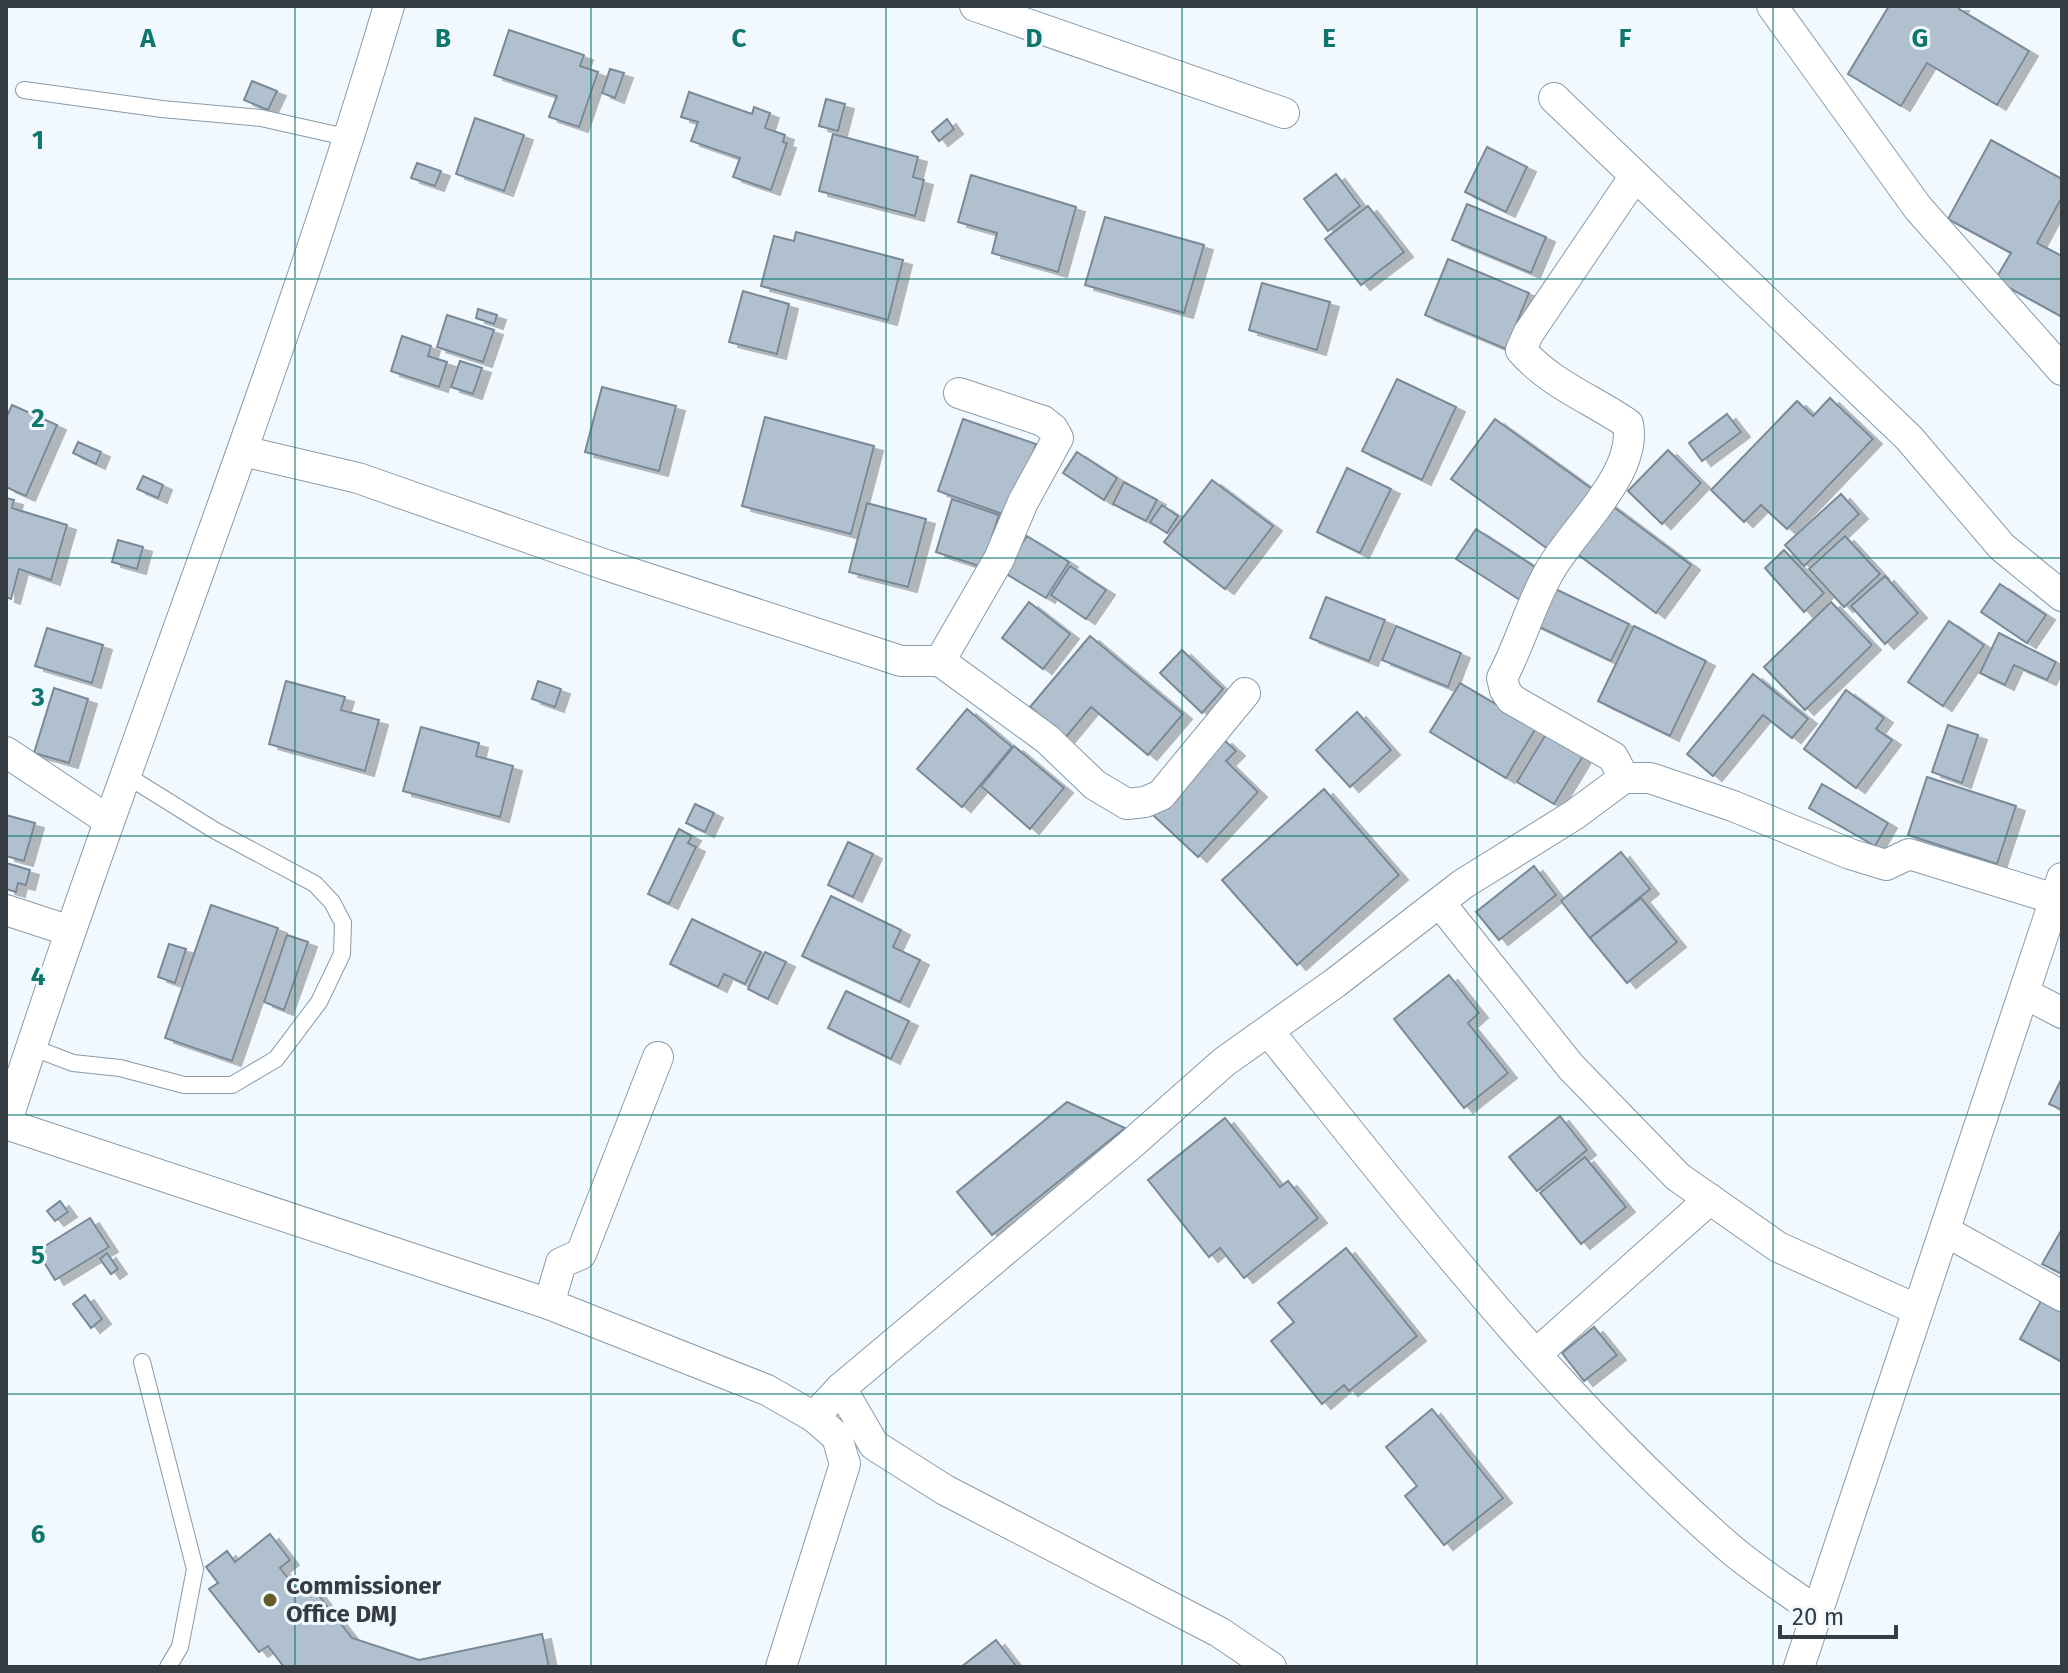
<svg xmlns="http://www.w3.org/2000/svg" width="2068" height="1673" font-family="'Fira Sans',sans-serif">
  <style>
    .building { fill: #b0c0ce; stroke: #798996; stroke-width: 2; filter: url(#shadow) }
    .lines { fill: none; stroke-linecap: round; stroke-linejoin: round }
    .lane-casing { stroke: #8a9ba8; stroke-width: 18 }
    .street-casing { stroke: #8a9ba8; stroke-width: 32 }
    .lane { stroke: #fff; stroke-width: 16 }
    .street { stroke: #fff; stroke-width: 30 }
    .grid { fill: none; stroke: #0f766e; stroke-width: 2; stroke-opacity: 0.55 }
    .poi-dot { fill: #665d29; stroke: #f1f8fe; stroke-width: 3 }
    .labels { text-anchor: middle; stroke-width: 6; stroke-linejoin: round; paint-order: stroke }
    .poi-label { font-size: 24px; font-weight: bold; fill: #353c42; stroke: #f1f8fe; text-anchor: start }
    .grid-label { font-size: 26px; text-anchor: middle; font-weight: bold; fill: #0f766e; stroke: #f1f8fe; stroke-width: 6; stroke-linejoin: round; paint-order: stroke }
  </style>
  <defs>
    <filter id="shadow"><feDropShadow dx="9" dy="5" stdDeviation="0" flood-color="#0004"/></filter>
  </defs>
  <rect width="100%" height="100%" fill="#f1f8fe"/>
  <g class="building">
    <path d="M 1889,6 L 1960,6 L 1959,9 L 2029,51 L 1997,105 L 1927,63 L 1901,106 L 1848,74 Z"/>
    <path d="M 509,30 L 584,55 L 580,66 L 598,72 L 579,127 L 549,117 L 557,96 L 494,75 Z"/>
    <path d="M 610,69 L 624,73 L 615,98 L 602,93 Z"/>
    <path d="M 252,81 L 277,91 L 268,110 L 244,100 Z"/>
    <path d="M 689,92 L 752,114 L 754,107 L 770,113 L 765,128 L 785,135 L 783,142 L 787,143 L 771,190 L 733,177 L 740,158 L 691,141 L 698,122 L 681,117 Z"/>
    <path d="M 826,99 L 845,104 L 838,131 L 819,126 Z"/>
    <path d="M 475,118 L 524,135 L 504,191 L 456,174 Z"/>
    <path d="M 947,119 L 954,129 L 939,141 L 932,132 Z"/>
    <path d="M 833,134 L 918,157 L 913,177 L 924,180 L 915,216 L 819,191 Z"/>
    <path d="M 1991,140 L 2062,179 L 2062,197 L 2037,243 L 2062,256 L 2062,317 L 1995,280 L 2011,253 L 1948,219 Z"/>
    <path d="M 1487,147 L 1527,167 L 1506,212 L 1465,192 Z"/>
    <path d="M 417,163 L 441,171 L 435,186 L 411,178 Z"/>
    <path d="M 1336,174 L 1360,206 L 1328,231 L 1304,199 Z"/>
    <path d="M 971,175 L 1076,207 L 1058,272 L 992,253 L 997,233 L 958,222 Z"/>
    <path d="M 1467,204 L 1546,237 L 1531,273 L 1452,240 Z"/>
    <path d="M 1368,206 L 1404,252 L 1361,285 L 1325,239 Z"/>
    <path d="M 1105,217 L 1204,245 L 1184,313 L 1085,285 Z"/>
    <path d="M 796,232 L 903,260 L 888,320 L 761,286 L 774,236 L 794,241 Z"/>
    <path d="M 1448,259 L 1529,293 L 1506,349 L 1425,315 Z"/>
    <path d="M 1262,283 L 1330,302 L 1317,350 L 1249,330 Z"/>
    <path d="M 743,291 L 789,304 L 777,354 L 729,342 Z"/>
    <path d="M 478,309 L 497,315 L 494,324 L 476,318 Z"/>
    <path d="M 447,315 L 494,330 L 483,362 L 437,347 Z"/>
    <path d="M 402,336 L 431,346 L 428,356 L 447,362 L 439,387 L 391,371 Z"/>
    <path d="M 460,361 L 482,368 L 473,394 L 451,387 Z"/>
    <path d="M 1397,379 L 1456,407 L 1422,480 L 1362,451 Z"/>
    <path d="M 602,387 L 676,406 L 659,471 L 585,452 Z"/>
    <path d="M 1830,398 L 1873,439 L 1787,529 L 1761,505 L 1744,522 L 1711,490 L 1797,401 L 1813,416 Z"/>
    <path d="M 12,405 L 57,425 L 26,496 L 6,487 L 6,418 Z"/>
    <path d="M 1727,414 L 1741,432 L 1702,461 L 1689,443 Z"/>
    <path d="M 765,417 L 874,446 L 851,534 L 742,506 Z"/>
    <path d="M 963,419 L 1036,444 L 1011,517 L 938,491 Z"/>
    <path d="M 1495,419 L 1592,489 L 1548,549 L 1451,479 Z"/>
    <path d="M 78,442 L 101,452 L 96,464 L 73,453 Z"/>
    <path d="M 1668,450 L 1701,483 L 1662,524 L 1628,491 Z"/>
    <path d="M 1077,452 L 1117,478 L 1104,500 L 1063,473 Z"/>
    <path d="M 1347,468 L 1391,489 L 1360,553 L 1317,532 Z"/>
    <path d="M 143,476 L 163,485 L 158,498 L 137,489 Z"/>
    <path d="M 1212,480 L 1273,526 L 1225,589 L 1164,542 Z"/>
    <path d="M 1124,482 L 1157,500 L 1146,521 L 1113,504 Z"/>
    <path d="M 1841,494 L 1859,514 L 1804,566 L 1785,545 Z"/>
    <path d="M 6,498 L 14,500 L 12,508 L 67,525 L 51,580 L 19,569 L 11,599 L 6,597 Z"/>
    <path d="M 952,499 L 999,515 L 982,567 L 936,552 Z"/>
    <path d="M 1607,502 L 1691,565 L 1656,613 L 1572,550 Z"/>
    <path d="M 867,503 L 926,519 L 908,587 L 849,572 Z"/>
    <path d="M 1162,505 L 1178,516 L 1167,533 L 1150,522 Z"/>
    <path d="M 1476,529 L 1543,572 L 1523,602 L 1456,559 Z"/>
    <path d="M 1027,536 L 1069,562 L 1046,598 L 1003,572 Z"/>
    <path d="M 1845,536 L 1880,574 L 1844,607 L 1809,569 Z"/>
    <path d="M 118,540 L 143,547 L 137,569 L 112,562 Z"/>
    <path d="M 1784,550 L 1824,593 L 1804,612 L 1765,568 Z"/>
    <path d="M 1070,566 L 1106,590 L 1086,619 L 1051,595 Z"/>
    <path d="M 1885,576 L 1918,613 L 1885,644 L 1851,606 Z"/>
    <path d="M 2000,584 L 2046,615 L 2027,643 L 1981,612 Z"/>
    <path d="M 1549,586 L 1629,624 L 1611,661 L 1531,623 Z"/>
    <path d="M 1326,597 L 1385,620 L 1369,661 L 1310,638 Z"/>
    <path d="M 1029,602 L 1070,634 L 1043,669 L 1002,638 Z"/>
    <path d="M 1831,602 L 1872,645 L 1805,710 L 1764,667 Z"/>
    <path d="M 1949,621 L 1984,645 L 1943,706 L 1908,682 Z"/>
    <path d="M 1396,626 L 1461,653 L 1448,687 L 1382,660 Z"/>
    <path d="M 1634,626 L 1706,661 L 1670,736 L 1598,701 Z"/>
    <path d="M 47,628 L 103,645 L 92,683 L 35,666 Z"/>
    <path d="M 1999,633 L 2056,662 L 2047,680 L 2014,665 L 2005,685 L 1980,673 Z"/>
    <path d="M 1090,636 L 1183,714 L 1148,755 L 1091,707 L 1066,737 L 1030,707 Z"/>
    <path d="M 1182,650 L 1223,689 L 1202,713 L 1160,673 Z"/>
    <path d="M 1753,674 L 1808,719 L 1792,738 L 1763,715 L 1713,776 L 1687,754 Z"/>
    <path d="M 286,681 L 345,697 L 341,710 L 379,720 L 365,771 L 269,744 Z"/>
    <path d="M 538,681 L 561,689 L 555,707 L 532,699 Z"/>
    <path d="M 1460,683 L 1536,728 L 1506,778 L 1430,732 Z"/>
    <path d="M 54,688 L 88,699 L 69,763 L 34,753 Z"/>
    <path d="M 1846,690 L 1884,718 L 1876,729 L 1892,740 L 1856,788 L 1804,749 Z"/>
    <path d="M 967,709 L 1012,747 L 962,807 L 917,769 Z"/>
    <path d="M 1357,712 L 1391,750 L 1350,787 L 1316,750 Z"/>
    <path d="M 1948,725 L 1978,735 L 1962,783 L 1932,772 Z"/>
    <path d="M 421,727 L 479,743 L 476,756 L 513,766 L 500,817 L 403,791 Z"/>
    <path d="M 1546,734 L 1583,756 L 1554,804 L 1517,782 Z"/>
    <path d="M 1223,739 L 1236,751 L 1226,761 L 1258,792 L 1198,857 L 1153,815 Z"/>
    <path d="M 1014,746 L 1064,788 L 1030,829 L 981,786 Z"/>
    <path d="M 1927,777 L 2016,806 L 1997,864 L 1908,835 Z"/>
    <path d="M 1822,784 L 1888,823 L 1875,846 L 1809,808 Z"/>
    <path d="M 1324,789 L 1399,875 L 1297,965 L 1222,880 Z"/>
    <path d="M 695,804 L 714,813 L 705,832 L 686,823 Z"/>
    <path d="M 6,815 L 35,823 L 24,861 L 6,856 Z"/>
    <path d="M 679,829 L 692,836 L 688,843 L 696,847 L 669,904 L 648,894 Z"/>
    <path d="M 848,842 L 873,854 L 853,897 L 828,885 Z"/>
    <path d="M 1621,852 L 1650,889 L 1590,938 L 1561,901 Z"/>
    <path d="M 6,863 L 30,870 L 26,885 L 18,883 L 16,892 L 6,889 Z"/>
    <path d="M 1534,866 L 1556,895 L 1499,940 L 1476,912 Z"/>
    <path d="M 831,896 L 901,930 L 893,947 L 920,960 L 900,1002 L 802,956 Z"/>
    <path d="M 1641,898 L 1677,942 L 1627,983 L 1590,938 Z"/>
    <path d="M 211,905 L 278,928 L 232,1061 L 165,1038 Z"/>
    <path d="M 692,919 L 761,952 L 745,984 L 724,974 L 718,987 L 670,964 Z"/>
    <path d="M 287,935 L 308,942 L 284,1010 L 264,1002 Z"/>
    <path d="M 169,944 L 186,949 L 175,983 L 158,977 Z"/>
    <path d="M 765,952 L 786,962 L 768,999 L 748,989 Z"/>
    <path d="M 1449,975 L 1479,1013 L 1468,1023 L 1508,1073 L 1464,1108 L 1394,1019 Z"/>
    <path d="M 846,991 L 909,1021 L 891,1059 L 828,1028 Z"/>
    <path d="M 2062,1078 L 2062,1110 L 2049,1104 Z"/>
    <path d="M 1067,1102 L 1125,1128 L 992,1235 L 957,1192 Z"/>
    <path d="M 1560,1116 L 1587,1150 L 1537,1191 L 1509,1157 Z"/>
    <path d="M 1225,1118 L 1280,1187 L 1288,1181 L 1318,1218 L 1244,1278 L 1220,1248 L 1209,1257 L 1148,1180 Z"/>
    <path d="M 1585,1157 L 1626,1207 L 1581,1244 L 1540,1193 Z"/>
    <path d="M 60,1201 L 68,1212 L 55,1221 L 47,1211 Z"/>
    <path d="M 90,1218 L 109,1247 L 55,1280 L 37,1251 Z"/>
    <path d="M 2062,1229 L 2062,1274 L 2042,1264 Z"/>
    <path d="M 1346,1248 L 1417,1336 L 1349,1391 L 1344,1385 L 1322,1404 L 1271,1341 L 1294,1322 L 1278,1303 Z"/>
    <path d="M 107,1253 L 118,1269 L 111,1274 L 100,1259 Z"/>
    <path d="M 85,1295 L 102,1319 L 91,1328 L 73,1304 Z"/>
    <path d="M 2041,1301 L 2062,1313 L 2062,1362 L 2020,1339 Z"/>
    <path d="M 1594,1327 L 1617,1355 L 1584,1381 L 1562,1353 Z"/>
    <path d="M 1432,1409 L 1503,1498 L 1444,1545 L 1405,1496 L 1417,1486 L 1386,1447 Z"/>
    <path d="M 270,1534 L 290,1560 L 280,1568 L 295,1587 L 306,1579 L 352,1638 L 419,1660 L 542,1634 L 549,1667 L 284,1667 L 268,1646 L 259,1652 L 209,1589 L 218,1583 L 206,1567 L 227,1551 L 235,1562 Z"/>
    <path d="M 996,1640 L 1017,1667 L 961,1667 Z"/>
  </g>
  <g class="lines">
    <g class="lane-casing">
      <g id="lane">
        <path d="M 24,90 L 162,109 L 261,118 L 350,138"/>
        <path d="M 31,1047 L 73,1063 L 120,1068 L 184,1085 L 232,1085 L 276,1059 L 319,1002 L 342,954 L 343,923 L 332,902 L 315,884 L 214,830 L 124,774"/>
        <path d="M 142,1362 L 195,1569 L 180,1647 L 168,1667"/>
      </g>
    </g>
    <g class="street-casing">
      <g id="street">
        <path d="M 975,6 L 1284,113"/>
        <path d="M 1772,6 L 1918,208 L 2062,370"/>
        <path d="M 1554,98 L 1909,438 L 2002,547 L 2062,596"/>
        <path d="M 243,451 L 358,478 L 606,565 L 901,661 L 940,661 L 1047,739 L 1095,785 L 1127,804 L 1145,802 L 1161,795 L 1245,693"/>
        <path d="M 940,661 L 999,559 L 1023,502 L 1058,438 L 1053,429 L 1043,421 L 959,393"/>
        <path d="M 6,752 L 108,820"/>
        <path d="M 1624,778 L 1613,757 L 1511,699 L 1505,690 L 1502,678 C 1520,644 1530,606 1549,572 C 1572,530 1638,474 1628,424 C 1592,399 1550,384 1521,350 L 1528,334 L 1635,176"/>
        <path d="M 1440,903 L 1571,1067 L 1678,1177 L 1778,1247 L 1918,1310"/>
        <path d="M 6,910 L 70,931"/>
        <path d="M 2024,993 L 2062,1013"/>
        <path d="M 1269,1032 C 1413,1210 1552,1392 1725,1544 C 1753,1569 1787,1590 1817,1612"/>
        <path d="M 6,1124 C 127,749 277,384 389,6"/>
        <path d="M 6,1124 L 549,1304 L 767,1390 L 814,1417 L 837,1437 L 845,1464 L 781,1667"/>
        <path d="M 1945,1231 L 2062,1296"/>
        <path d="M 549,1304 L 561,1263 L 581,1254 L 658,1057"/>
        <path d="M 1536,1354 L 1710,1199"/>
        <path d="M 841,1388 L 874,1445 L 945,1490 L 1219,1632 L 1271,1667"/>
        <path d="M 814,1417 L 841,1388 L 1129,1146 L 1224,1062 L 1335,983 L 1463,884 L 1574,815 L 1624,778 L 1650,778 L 1733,806 L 1850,854 L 1886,865 L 1909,854 L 2055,899"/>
        <path d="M 1799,1667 L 2062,878"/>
      </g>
    </g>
    <use href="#lane" class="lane"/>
    <use href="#street" class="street"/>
  </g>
  <path class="grid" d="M 295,6 L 295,1667M 591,6 L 591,1667M 886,6 L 886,1667M 1182,6 L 1182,1667M 1477,6 L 1477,1667M 1773,6 L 1773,1667M 6,279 L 2062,279M 6,558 L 2062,558M 6,836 L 2062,836M 6,1115 L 2062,1115M 6,1394 L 2062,1394"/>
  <circle class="poi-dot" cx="270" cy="1600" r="8"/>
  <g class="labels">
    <g class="poi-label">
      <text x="286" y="1594">Commissioner<tspan x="286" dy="28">Office DMJ</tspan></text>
    </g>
  </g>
  <g class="grid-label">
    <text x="148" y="47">A</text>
    <text x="443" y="47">B</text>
    <text x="739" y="47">C</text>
    <text x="1034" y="47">D</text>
    <text x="1329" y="47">E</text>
    <text x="1625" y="47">F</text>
    <text x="1920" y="47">G</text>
    <text x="38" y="149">1</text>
    <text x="38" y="427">2</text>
    <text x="38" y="706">3</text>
    <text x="38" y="985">4</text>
    <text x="38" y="1264">5</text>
    <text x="38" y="1543">6</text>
  </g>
  <rect width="2068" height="1673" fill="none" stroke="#353c42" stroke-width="16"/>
  <path d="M1780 1625v12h116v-12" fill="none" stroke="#353c42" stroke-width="4"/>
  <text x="1792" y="1625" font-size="24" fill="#353c42" stroke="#f1f8fe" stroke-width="6" paint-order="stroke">20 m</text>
</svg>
